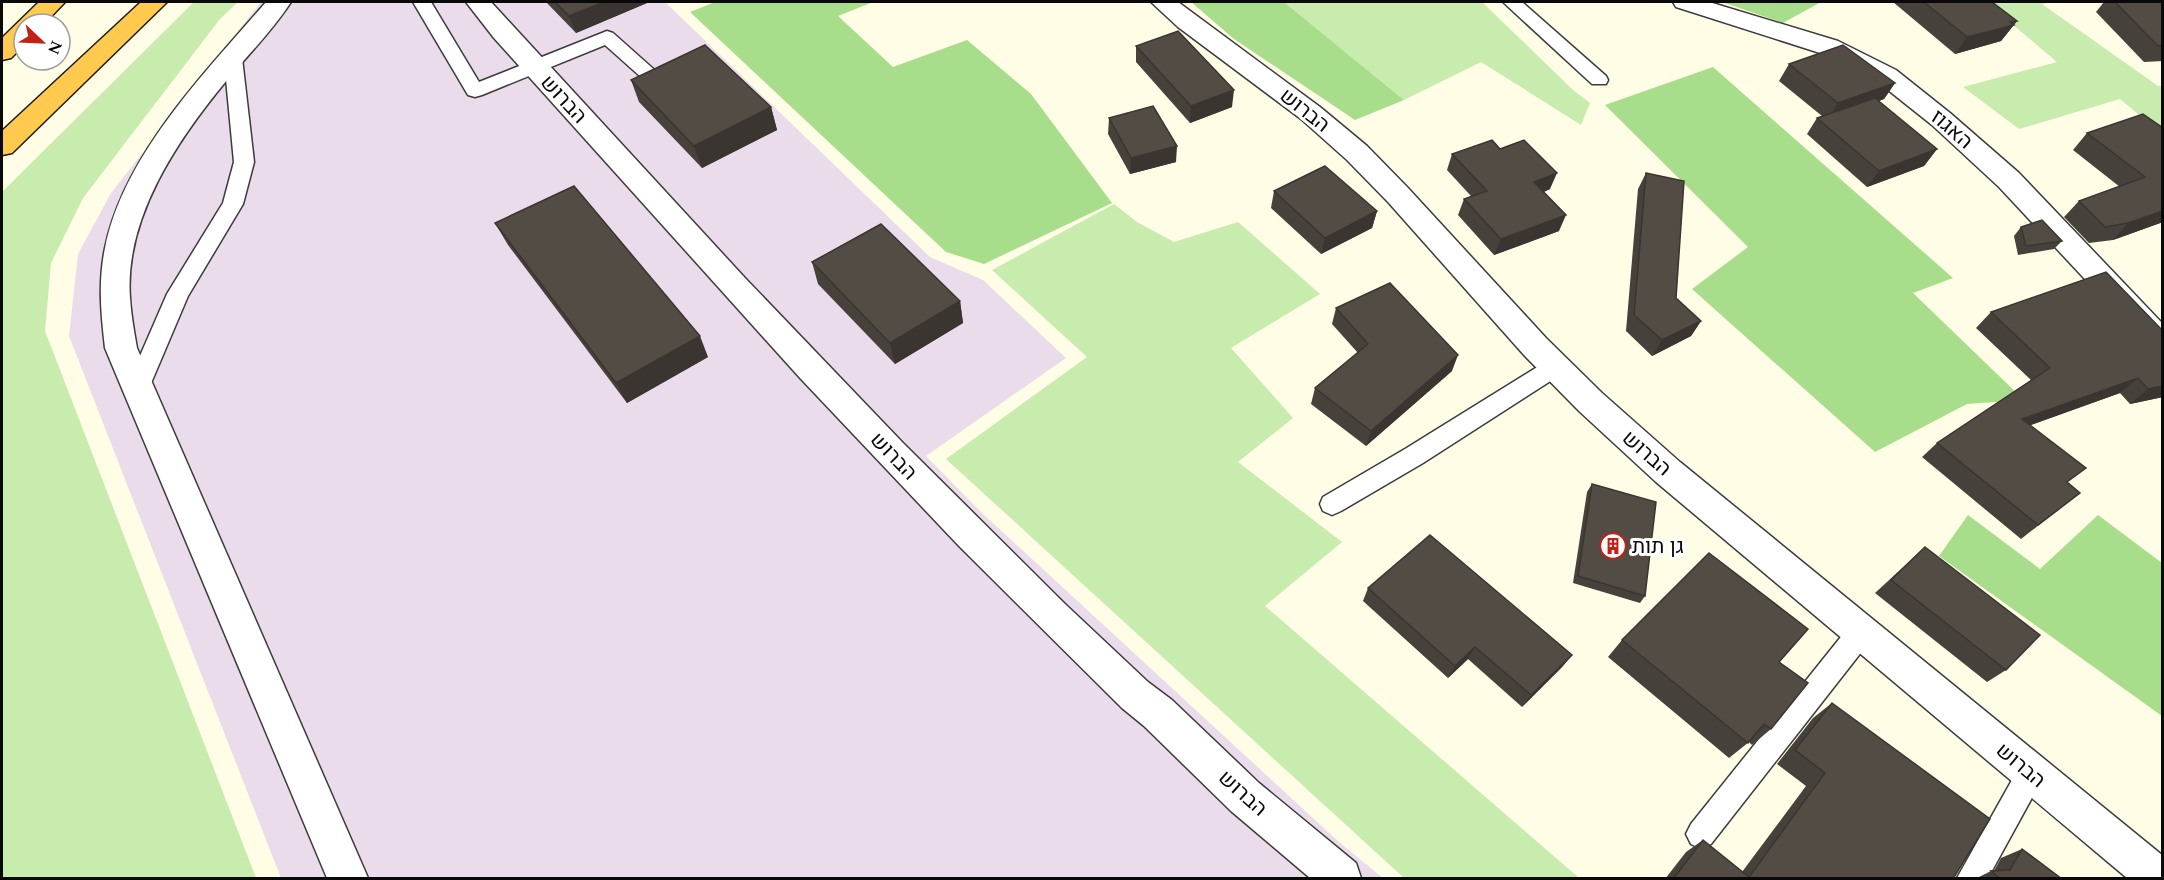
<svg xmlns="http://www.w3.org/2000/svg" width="2164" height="880" font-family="Spectral,Heebo,serif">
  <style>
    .industrial { fill: #eadcea }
    .green { fill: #c7ecad }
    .forest { fill: #a8de8b }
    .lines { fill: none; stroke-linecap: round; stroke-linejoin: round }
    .service-casing { stroke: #3c3c3c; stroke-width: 3 }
    .minor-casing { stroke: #3c3c3c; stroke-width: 3 }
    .trunk-casing { stroke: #1a1a1a; stroke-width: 3 }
    .service { fill: #fff; fill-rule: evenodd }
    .minor { fill: #fff; fill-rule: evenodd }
    .trunk { fill: #ffca4d; fill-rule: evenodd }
    .wall { fill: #47413b }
    .shaded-wall { fill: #3a3530 }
    .building { fill: #534c45; stroke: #3a3530; stroke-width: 1.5 }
    .labels { text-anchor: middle; stroke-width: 6; stroke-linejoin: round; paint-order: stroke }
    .street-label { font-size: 21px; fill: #090909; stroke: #fff }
    .poi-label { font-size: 21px; fill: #090909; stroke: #fff; text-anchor: start }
  </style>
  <rect width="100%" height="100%" fill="#fffde6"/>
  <path class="industrial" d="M 261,2 L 665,2 L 930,257 L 983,280 L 1066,358 L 926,456 L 982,513 L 1340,843 L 1383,878 L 281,878 L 69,336 L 78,254 L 111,193 Z"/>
  <g class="green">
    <path d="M 194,2 L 238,2 L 220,19 L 83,198 L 51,263 L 45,331 L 256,878 L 2,878 L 2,192 Z"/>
    <path d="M 1284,2 L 1482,2 L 1573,90 L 1590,103 L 1581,125 L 1481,62 L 1404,100 Z"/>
    <path d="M 1986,2 L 2050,2 L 2042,4 L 2158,86 L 2162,86 L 2162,134 L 2120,99 L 2019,129 L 1963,87 L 2057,62 Z"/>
    <path d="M 1114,204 L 1137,222 L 1174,242 L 1238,222 L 1320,294 L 1231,348 L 1293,418 L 1238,462 L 1342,542 L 1265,606 L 1579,878 L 1404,878 L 946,459 L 1087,357 L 992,270 Z"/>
  </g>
  <g class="forest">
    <path d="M 715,2 L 873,2 L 838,16 L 893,67 L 967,40 L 1031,94 L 1112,203 L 984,264 L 946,252 L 690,12 Z"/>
    <path d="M 1191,2 L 1284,2 L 1404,100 L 1355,120 L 1234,39 Z"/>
    <path d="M 1722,2 L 1821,2 L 1783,23 Z"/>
    <path d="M 1713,67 L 1953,278 L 1913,293 L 2024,400 L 1967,404 L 1875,452 L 1692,289 L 1748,247 L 1605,105 Z"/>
    <path d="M 1968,515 L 2040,569 L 2098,515 L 2162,563 L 2162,716 L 1939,556 Z"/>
  </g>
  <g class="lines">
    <g class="service-casing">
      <g id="service">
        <path d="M 413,2 L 431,2 L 479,82 L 607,31 L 613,33 L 668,82 L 665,86 L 658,88 L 651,86 L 605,45 L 482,95 L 475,97 L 468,95 Z"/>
        <path d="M 1503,2 L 1522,2 L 1606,76 L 1608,80 L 1606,84 L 1592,84 Z"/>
        <path d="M 233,52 L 240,54 L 242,58 L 254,162 L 243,204 L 188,296 L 146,395 L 138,397 L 130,395 L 126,388 L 167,294 L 223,203 L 234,162 L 224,58 L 226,54 Z"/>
        <path d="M 1555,358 L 1563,361 L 1566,367 L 1563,373 L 1423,463 L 1341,511 L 1332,515 L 1323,511 L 1320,504 L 1323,497 L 1405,449 L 1547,361 Z"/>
        <path d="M 1861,620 L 1870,623 L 1874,632 L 1870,641 L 1711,844 L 1701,849 L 1691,844 L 1686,834 L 1691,824 L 1852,623 Z"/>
        <path d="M 2031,760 L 2041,764 L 2045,774 L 1988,878 L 1957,878 L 2021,764 Z"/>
      </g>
    </g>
    <g class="minor-casing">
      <g id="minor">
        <path d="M 266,2 L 291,2 C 273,30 248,55 227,80 C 178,139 124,218 130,298 C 131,315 134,331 137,348 L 368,878 L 327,878 L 105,348 C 101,314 98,282 105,248 C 124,154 206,72 266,2 Z"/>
        <path d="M 466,2 L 491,2 L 745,278 L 903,443 L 1065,604 L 1148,682 L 1172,700 L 1259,783 L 1356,863 L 1361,878 L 1310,878 L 1231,811 L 1144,726 L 1122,708 L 959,546 L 801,379 L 494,38 Z"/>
        <path d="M 1151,2 L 1178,2 L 1320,107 L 1367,146 L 1408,188 L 1546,338 L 1602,393 L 1680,462 L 2162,855 L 2162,878 L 2127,878 L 1656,482 L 1579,411 L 1524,355 L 1388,202 L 1347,160 L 1301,119 L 1178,27 Z"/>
        <path d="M 1673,2 L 1709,2 L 1838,41 L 1896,70 L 1950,113 L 2019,173 L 2162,323 L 2162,354 L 2151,350 L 1999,187 L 1932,125 L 1878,82 L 1820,53 L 1676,7 Z"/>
      </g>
    </g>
    <g class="trunk-casing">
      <g id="trunk">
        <path d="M 39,2 L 65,2 L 44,24 L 24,24 L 24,45 L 11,58 L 2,60 L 2,38 Z"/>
        <path d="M 141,2 L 167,2 L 12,153 L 2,155 L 2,131 Z"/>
      </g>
    </g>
    <use href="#service" class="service"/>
    <use href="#minor" class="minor"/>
    <use href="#trunk" class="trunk"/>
  </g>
  <g class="wall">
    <path d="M 546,2 L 646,2 L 647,3 L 576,33 Z"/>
    <path d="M 1893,2 L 1992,2 L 2017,21 L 2001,41 L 1955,54 Z"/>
    <path d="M 2104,2 L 2163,2 L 2163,61 L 2144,62 L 2096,12 Z"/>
    <path d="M 1136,46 L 1232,107 L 1190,123 L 1136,62 Z"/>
    <path d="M 1789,64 L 1895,83 L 1884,99 L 1879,101 L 1937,149 L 1924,166 L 1867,187 L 1807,134 L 1817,118 L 1822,116 L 1779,81 Z"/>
    <path d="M 631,80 L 771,107 L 777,130 L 702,168 L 639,102 Z"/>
    <path d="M 1109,118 L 1176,162 L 1130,174 L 1108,134 Z"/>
    <path d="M 2163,128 L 2163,222 L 2113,240 L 2089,243 L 2064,217 L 2079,201 L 2120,187 L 2073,150 L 2087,133 Z"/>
    <path d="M 1500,149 L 1550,189 L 1544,192 L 1559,231 L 1494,255 L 1458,215 L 1464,199 L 1471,196 L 1447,170 L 1452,154 Z"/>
    <path d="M 1646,173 L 1676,298 L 1701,321 L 1691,336 L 1652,356 L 1626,331 L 1638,189 Z"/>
    <path d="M 1274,191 L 1377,211 L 1372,228 L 1321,254 L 1271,208 Z"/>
    <path d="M 495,223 L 708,357 L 627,403 L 508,245 Z"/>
    <path d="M 2021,227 L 2062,241 L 2054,249 L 2018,255 L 2014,236 Z"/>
    <path d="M 812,262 L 960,301 L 963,323 L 895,364 L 818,284 Z"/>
    <path d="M 2106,272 L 2163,397 L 2130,404 L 2120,393 L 2030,425 L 2068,483 L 2080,493 L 2021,539 L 1922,457 L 1937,443 L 2031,380 L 1976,328 L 1991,312 Z"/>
    <path d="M 1336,308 L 1452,371 L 1366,446 L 1311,404 L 1315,388 L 1358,353 L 1332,324 Z"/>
    <path d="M 1592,484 L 1645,596 L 1640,603 L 1573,583 L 1587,492 Z"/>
    <path d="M 1925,547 L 2006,670 L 1987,682 L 1875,593 Z"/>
    <path d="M 1368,588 L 1572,655 L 1562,667 L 1522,707 L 1468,659 L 1448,678 L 1363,601 Z"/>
    <path d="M 1622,640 L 1779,662 L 1771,729 L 1752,745 L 1749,742 L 1729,758 L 1608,657 Z"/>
    <path d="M 1832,703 L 1953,879 L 1665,879 L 1686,852 L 1703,840 L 1742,872 L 1806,786 L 1777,764 L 1813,718 Z"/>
    <path d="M 2022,849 L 2062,879 L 1975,879 L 1991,871 L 1994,871 L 2001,858 Z"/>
  </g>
  <g class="shaded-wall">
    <path d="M 604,2 L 646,2 L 647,3 L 576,33 L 569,16 Z"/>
    <path d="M 2017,21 L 2001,41 L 1955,54 L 1967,37 Z"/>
    <path d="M 1895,83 L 1884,99 L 1828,120 L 1838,103 Z"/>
    <path d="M 1234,90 L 1232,107 L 1190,123 L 1191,106 Z"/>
    <path d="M 771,107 L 777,130 L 702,168 L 694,146 Z"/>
    <path d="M 1177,146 L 1176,162 L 1130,174 L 1131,158 Z"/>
    <path d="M 1937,149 L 1924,166 L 1867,187 L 1879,171 Z"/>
    <path d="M 1557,173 L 1550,189 L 1528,198 L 1534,182 Z"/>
    <path d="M 1377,211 L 1372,228 L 1321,254 L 1325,238 Z"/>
    <path d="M 2163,211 L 2163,222 L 2113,240 L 2128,223 Z"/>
    <path d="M 1566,215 L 1559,231 L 1494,255 L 1501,239 Z"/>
    <path d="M 960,301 L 963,323 L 895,364 L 890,343 Z"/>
    <path d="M 1701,321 L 1691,336 L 1652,356 L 1662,340 Z"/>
    <path d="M 700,336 L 708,357 L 627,403 L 616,383 Z"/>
    <path d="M 1458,355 L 1452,371 L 1366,446 L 1371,431 Z"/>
    <path d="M 2138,378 L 2120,393 L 2006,434 L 2022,419 Z"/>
    <path d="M 2163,386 L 2163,397 L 2130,404 L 2148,389 Z"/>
    <path d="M 1475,647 L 1468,659 L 1448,678 L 1455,666 Z"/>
    <path d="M 1572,655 L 1562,667 L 1522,707 L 1531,695 Z"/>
  </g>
  <g class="building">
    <path d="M 555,2 L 604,2 L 569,16 Z"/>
    <path d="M 1924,2 L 1992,2 L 2017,21 L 2010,22 L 2014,25 L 1967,37 Z"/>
    <path d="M 2115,2 L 2163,2 L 2163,45 L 2158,46 Z"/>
    <path d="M 1178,31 L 1234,90 L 1191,106 L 1136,46 Z"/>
    <path d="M 705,45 L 771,107 L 694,146 L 631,80 Z"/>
    <path d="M 1843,45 L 1895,83 L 1838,103 L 1789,64 Z"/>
    <path d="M 1875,98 L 1937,149 L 1879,171 L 1817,118 Z"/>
    <path d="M 1153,106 L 1177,146 L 1131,158 L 1109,118 Z"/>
    <path d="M 2143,114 L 2163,128 L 2163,211 L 2128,223 L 2105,227 L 2079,201 L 2145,177 L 2087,133 Z"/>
    <path d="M 1492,140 L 1500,149 L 1524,140 L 1557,173 L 1534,182 L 1566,215 L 1501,239 L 1464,199 L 1487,191 L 1452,154 Z"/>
    <path d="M 1325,166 L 1377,211 L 1325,238 L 1274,191 Z"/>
    <path d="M 1646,173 L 1684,181 L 1676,298 L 1701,321 L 1662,340 L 1634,315 Z"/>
    <path d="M 574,186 L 700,336 L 616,383 L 495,223 Z"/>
    <path d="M 2042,220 L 2062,241 L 2026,246 L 2021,227 Z"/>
    <path d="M 881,224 L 960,301 L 890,343 L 812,262 Z"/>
    <path d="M 2106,272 L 2163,331 L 2163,386 L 2148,389 L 2138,378 L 2022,419 L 2086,468 L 2067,482 L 2080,493 L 2038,525 L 1937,443 L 2050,368 L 1991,312 Z"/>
    <path d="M 1390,283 L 1458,355 L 1371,431 L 1315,388 L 1368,344 L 1336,308 Z"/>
    <path d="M 1592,484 L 1656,502 L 1645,596 L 1578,576 Z"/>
    <path d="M 1430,535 L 1572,655 L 1531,695 L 1475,647 L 1455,666 L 1368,588 Z"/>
    <path d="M 1925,547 L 2040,635 L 2006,670 L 1891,580 Z"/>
    <path d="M 1709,553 L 1808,629 L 1779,662 L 1808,683 L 1771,729 L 1764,724 L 1748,743 L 1622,640 Z"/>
    <path d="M 1832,703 L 1990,819 L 1953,879 L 1673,879 L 1703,840 L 1749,877 L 1825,773 L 1795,750 Z"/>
    <path d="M 2022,849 L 2062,879 L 2001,879 L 1991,871 L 2010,870 Z"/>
  </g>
  <defs>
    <g id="building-ring" transform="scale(1.35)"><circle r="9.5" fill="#fff" stroke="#c32118" stroke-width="1.5"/><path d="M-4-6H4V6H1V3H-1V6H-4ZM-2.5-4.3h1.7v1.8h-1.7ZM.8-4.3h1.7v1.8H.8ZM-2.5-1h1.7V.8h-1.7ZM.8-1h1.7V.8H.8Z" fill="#c32118"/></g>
  </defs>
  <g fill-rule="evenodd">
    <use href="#building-ring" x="1613" y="546"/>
  </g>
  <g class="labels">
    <g class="street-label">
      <text transform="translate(564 99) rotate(47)" y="7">הברוש</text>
      <text transform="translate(1305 110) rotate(38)" y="7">הברוש</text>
      <text transform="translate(1952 129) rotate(41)" y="7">האגוז</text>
      <text transform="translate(1647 453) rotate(41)" y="7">הברוש</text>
      <text transform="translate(894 456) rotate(46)" y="7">הברוש</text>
      <text transform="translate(2021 765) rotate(40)" y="7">הברוש</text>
      <text transform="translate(1243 793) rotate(42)" y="7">הברוש</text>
    </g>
    <g class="poi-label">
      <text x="1632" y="553">גן תות</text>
    </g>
  </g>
  <rect width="2164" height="880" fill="none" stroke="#090909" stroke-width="6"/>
  <g transform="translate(42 42) rotate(113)"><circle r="28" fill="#ffffff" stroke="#9d9d9d" stroke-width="1.5"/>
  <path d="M0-4.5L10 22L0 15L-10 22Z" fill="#c32118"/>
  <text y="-9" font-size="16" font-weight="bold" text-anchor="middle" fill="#090909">N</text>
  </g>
</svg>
